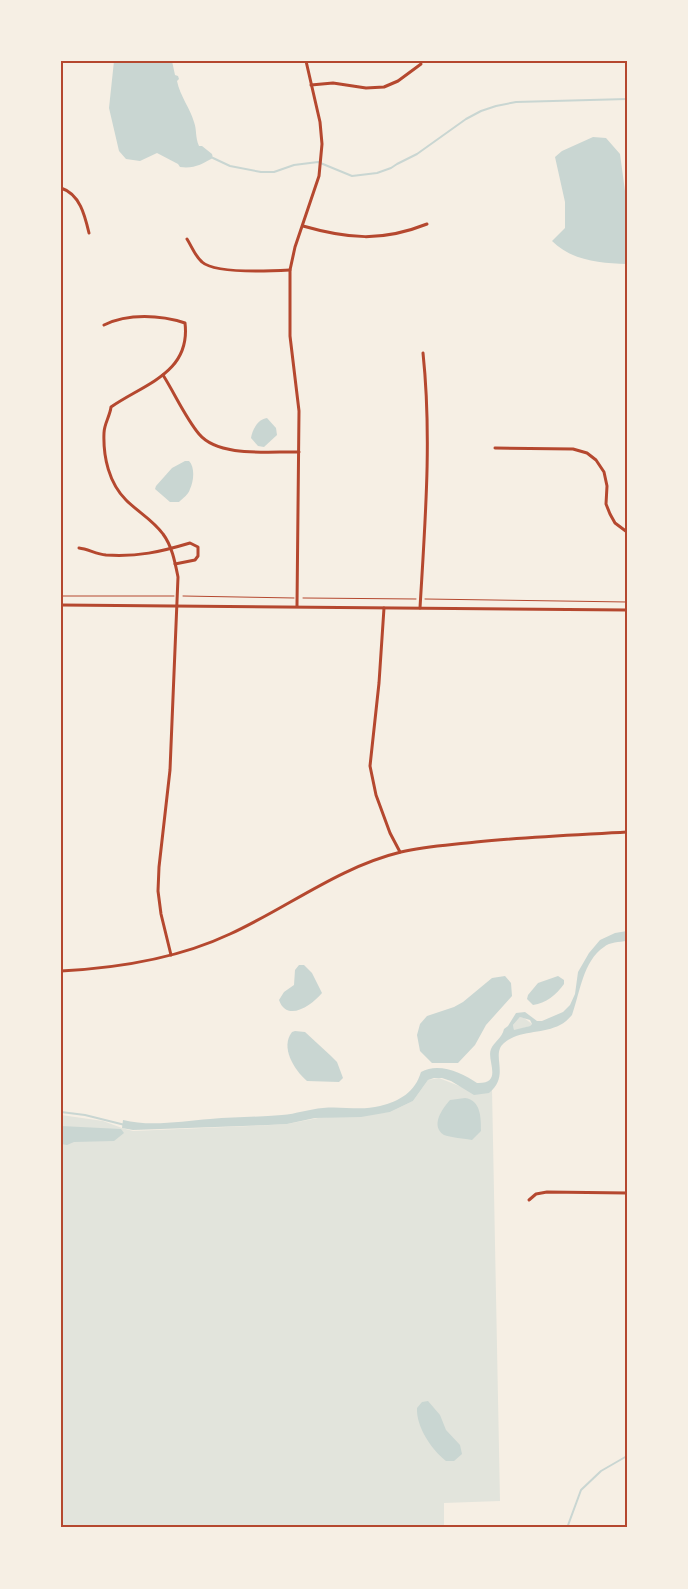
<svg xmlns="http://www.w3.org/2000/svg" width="688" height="1589" font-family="'IBM Plex Serif',serif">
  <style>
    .green { fill: #e2e4dc }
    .water { fill: #c9d6d2; fill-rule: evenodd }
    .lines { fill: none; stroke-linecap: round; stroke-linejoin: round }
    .stream { stroke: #c9d6d2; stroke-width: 2 }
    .path { stroke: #b5482f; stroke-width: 1 }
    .minor { stroke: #b5482f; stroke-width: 3 }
    .neatline { fill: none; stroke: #b5482f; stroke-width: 2 }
  </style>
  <rect width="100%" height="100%" fill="#f6efe4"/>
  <g class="green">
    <path d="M 520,1017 L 524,1018 L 532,1024 L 530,1026 L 514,1031 L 513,1025 Z"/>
    <path d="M 439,1078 L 477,1093 L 492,1089 L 500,1501 L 444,1503 L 444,1528 L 61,1528 L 61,1115 L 103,1121 L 122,1128 L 133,1131 L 271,1125 L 287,1124 L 318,1118 L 390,1112 L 413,1101 L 428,1080 Z"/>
  </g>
  <g class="water">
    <path d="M 114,61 L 172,61 L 175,75 L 178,76 L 179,79 L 177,81 C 180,96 190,108 194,122 C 197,130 195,137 199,146 L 202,146 L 212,154 L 213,158 C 202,164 194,169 180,167 L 178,164 L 157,153 L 140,161 L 126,159 L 119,151 L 109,108 Z"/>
    <path d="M 593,137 L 606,138 L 620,154 L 625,191 L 627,195 L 627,264 C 600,263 572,261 552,241 L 565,228 L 565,202 L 555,157 L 562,151 Z"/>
    <path d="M 267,418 L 276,428 L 277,435 L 264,447 L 258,446 L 251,438 C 252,430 258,419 267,418 Z"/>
    <path d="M 185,461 L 189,461 C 195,467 194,481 190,489 C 189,494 183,498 179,502 L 170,502 L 155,489 L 156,486 L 172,468 Z"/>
    <path d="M 627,931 L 627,941 C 619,942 610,942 604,947 C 583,961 580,993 572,1015 C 569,1018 565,1023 560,1025 C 543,1034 519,1030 504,1043 C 490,1055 511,1075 489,1093 L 474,1095 L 451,1081 L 442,1078 L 434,1078 L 428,1080 L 413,1101 L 390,1112 L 361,1117 L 315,1118 L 287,1124 L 268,1125 L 133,1130 L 122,1128 L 123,1120 C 151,1127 182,1121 210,1119 C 234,1117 258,1117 282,1115 C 296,1114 309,1109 323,1108 C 342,1106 361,1111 380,1106 C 400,1101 415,1092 421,1072 C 439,1062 462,1073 477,1083 C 504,1084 486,1060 491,1049 C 494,1042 502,1038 504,1029 L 508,1026 L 516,1013 L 525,1012 L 537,1021 L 542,1021 L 563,1012 L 570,1005 L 575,994 L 578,972 L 589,953 L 600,940 L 615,933 ZM 520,1017 L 530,1020 L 532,1024 L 530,1026 L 514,1030 L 513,1025 Z"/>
    <path d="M 299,965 L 304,965 L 312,973 L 322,993 C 312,1005 287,1023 279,1000 L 284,992 L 294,985 L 295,970 Z"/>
    <path d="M 505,976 L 511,983 L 512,996 L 486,1025 L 475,1045 L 458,1063 L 432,1063 L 420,1051 L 417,1035 L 420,1024 L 427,1016 L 454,1007 L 463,1002 L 492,978 Z"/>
    <path d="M 558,976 L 564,980 L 564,984 C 556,995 546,1003 533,1005 L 527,999 L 528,995 L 538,983 Z"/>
    <path d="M 295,1031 L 305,1032 L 331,1056 L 337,1062 L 343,1078 L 339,1082 L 307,1081 C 294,1070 280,1047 292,1032 Z"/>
    <path d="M 465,1098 C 481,1100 481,1118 481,1131 L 472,1140 C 466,1139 449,1137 444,1135 C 430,1126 442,1109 450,1100 Z"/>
    <path d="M 61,1126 L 121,1129 L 124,1133 L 114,1141 L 74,1142 L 67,1145 L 61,1144 Z"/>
    <path d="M 428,1401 L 440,1415 L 446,1430 L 460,1445 L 462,1454 L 454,1461 L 446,1461 C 432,1450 416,1427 417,1408 L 422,1402 Z"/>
  </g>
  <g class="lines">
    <g class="stream">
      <path d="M 213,158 L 230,166 L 261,172 L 274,172 L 294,165 L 318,162 L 352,176 L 377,173 L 391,168 L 397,164 L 417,154 L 466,119 L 481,111 L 496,106 L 516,102 L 627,99"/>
      <path d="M 61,1112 L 85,1115 L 125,1125"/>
      <path d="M 567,1528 L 581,1490 L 601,1471 L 627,1456"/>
    </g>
    <g class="path">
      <path d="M 61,596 L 174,596"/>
      <path d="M 183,596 L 294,598"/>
      <path d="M 303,598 L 416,599"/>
      <path d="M 425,599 L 627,602"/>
    </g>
    <g class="minor">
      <path d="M 311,85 L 333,83 L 366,88 L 384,87 L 398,81 L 421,64"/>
      <path d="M 61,188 C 80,194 85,216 89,233"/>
      <path d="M 303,226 C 348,239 382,242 427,224"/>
      <path d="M 187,239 C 192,247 195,256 202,262 C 215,274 272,271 290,270"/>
      <path d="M 104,325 C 128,313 161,315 185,323 C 191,373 144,384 111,407 C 110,416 104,424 104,433 C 103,457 109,483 126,500 C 138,512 153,520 163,534 C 172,546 175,562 178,577 L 170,770 L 159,867 L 158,891 L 161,914 L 171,955"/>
      <path d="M 163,375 C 175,394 185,417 199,434 C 219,458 271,451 299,452"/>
      <path d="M 495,448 L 573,449 L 587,453 L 596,460 L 604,472 L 607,486 L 606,504 L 610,514 L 615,523 L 627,532"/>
      <path d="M 79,548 C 88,549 96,554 106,555 C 138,557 160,552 190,543 L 198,547 L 198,556 L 195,560 L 175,564"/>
      <path d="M 61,605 L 627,610"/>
      <path d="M 297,606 L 299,411 L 290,336 L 290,270 L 295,247 L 319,176 L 322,144 L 320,122 L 306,61"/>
      <path d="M 384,608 L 379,683 L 370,766 L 376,795 L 390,833 L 400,852"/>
      <path d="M 420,608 C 425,523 432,438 423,353"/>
      <path d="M 61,971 C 119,968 177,959 230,934 C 287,908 339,867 401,852 C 425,846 451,845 476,842 C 526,837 576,835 627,832"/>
      <path d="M 529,1200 L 536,1194 L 547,1192 L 627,1193"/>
    </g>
  </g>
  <rect width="688" height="1589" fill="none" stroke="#f6efe4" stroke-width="125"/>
  <rect x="62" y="62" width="564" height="1464" class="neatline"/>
</svg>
